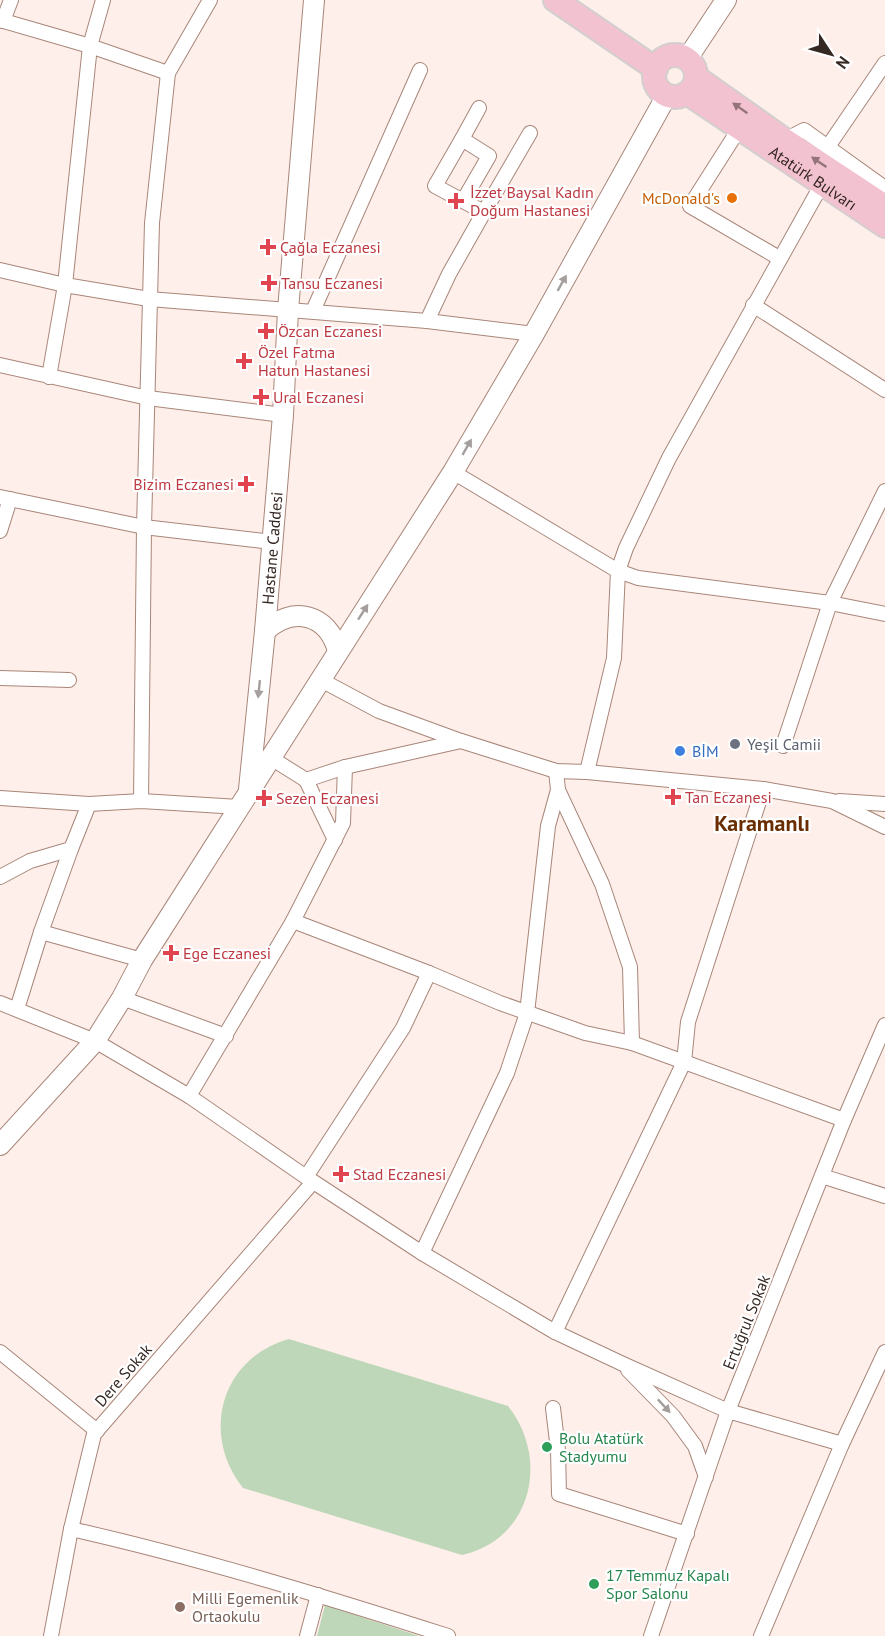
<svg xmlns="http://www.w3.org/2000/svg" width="885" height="1636" font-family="'PT Sans',sans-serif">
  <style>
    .green { fill: #bdd7b8 }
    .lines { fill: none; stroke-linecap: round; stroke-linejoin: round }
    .street-casing { stroke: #a88679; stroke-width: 16 }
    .secondary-casing { stroke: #a88679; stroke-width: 22 }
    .primary-casing { stroke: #d3cfce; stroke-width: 26 }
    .street { stroke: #fff; stroke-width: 14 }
    .secondary { stroke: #fff; stroke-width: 20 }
    .primary { stroke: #f3c2d0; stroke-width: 22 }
    .oneway { fill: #947479 }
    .oneway2 { fill: #a49e9c }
    .food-dot { fill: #e8710a; stroke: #fff; stroke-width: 2 }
    .health-dot { fill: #e0444e; stroke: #fff; stroke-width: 2 }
    .worship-dot { fill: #6b7280; stroke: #fff; stroke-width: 2 }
    .shop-dot { fill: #3f7fe0; stroke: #fff; stroke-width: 2 }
    .leisure-dot { fill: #2e9e5b; stroke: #fff; stroke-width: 2 }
    .education-dot { fill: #8d6e63; stroke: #fff; stroke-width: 2 }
    .labels { text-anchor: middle; stroke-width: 4.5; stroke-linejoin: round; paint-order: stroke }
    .street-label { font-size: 16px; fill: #352722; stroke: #fff }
    .health-label { font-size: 16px; fill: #be3a42; stroke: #fff; text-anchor: start }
    .food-label { font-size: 16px; fill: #c56008; stroke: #fff; text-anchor: end }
    .worship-label { font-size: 16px; fill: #5b616d; stroke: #fff; text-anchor: start }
    .shop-label { font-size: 16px; fill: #366cbe; stroke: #fff; text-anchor: start }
    .leisure-label { font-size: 16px; fill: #27864d; stroke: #fff; text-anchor: start }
    .education-label { font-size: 16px; fill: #785e54; stroke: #fff; text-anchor: start }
    .district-label { font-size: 22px; font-weight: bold; fill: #6a2d01; stroke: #fff }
  </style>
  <rect width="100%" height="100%" fill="#ffefea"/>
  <g class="green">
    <path d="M 289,1339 L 508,1406 C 550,1459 532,1539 462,1555 L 243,1488 C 200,1434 221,1358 289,1339 Z"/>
    <path d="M 325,1605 L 419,1636 L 317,1636 Z"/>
  </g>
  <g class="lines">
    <g class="street-casing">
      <g id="street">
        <path d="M 0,20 L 90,46 L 168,73"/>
        <path d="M 3,21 L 11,0"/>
        <path d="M 739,129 L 690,206 L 779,258"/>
        <path d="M 462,139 L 479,108"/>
        <path d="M 785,140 L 804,130 L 885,188"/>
        <path d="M 827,148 L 885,63"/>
        <path d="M 484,212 L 530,133"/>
        <path d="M 0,270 L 65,285 L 149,299 L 427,321 L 534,334"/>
        <path d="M 753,305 L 885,390"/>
        <path d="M 313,311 L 420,70"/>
        <path d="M 427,321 L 449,274 L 484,212 L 463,201 L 489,156 L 462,139 L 435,186 L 463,201"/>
        <path d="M 0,365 L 148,398 L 283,415"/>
        <path d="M 49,377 L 65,285 L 90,46 L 103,0"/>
        <path d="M 453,472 L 618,571 L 638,578 L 830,603 L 885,614"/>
        <path d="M 0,497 L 144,527 L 272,542"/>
        <path d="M 0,531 L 10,499"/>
        <path d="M 0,678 L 69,680"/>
        <path d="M 321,680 L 379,711 L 461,741"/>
        <path d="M 783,746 L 830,603 L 885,491"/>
        <path d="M 271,758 L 306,780 L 345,767 L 461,741 L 556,771 L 587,772 L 763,789 L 832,801 L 885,827"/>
        <path d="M 587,772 L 614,658 L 618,571 L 626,548 L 669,458 L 822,184"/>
        <path d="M 306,780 L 335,840"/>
        <path d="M 558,790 L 602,884 L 630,967 L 632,1043"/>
        <path d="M 0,798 L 89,804 L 141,801 L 239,807"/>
        <path d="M 141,801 L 144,527 L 152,223 L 168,73 L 210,0"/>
        <path d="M 839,801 L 885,804"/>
        <path d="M 0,877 L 30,861 L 71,849 L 89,804"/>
        <path d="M 293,921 L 429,973 L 500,1003 L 585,1033 L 632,1043 L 844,1120"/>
        <path d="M 41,932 L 142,960"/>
        <path d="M 122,998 L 226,1036"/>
        <path d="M 0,1003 L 95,1041 L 189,1096 L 306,1177 L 422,1253 L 555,1332 L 623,1364 L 728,1411 L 842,1444"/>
        <path d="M 17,1009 L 41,932 L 71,849"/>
        <path d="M 189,1096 L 293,921 L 343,823 L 345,767"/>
        <path d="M 822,1176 L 885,1196"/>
        <path d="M 306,1177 L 403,1028 L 429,973"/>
        <path d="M 422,1253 L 507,1073 L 527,1013 L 548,826 L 558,790 L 556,771"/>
        <path d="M 555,1332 L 684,1062 L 688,1022 L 763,789"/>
        <path d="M 0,1352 L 97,1431"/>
        <path d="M 628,1370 L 673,1416 L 695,1446 L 706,1477"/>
        <path d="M 553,1408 L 558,1450 L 559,1494 L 687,1534"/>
        <path d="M 71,1529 C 199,1558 323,1596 448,1636"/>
        <path d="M 51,1636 L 71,1529 L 94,1434 L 313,1182"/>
        <path d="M 307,1636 L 318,1595"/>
        <path d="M 651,1636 L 728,1411 L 844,1120 L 885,1025"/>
        <path d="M 761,1636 L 842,1444 L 885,1352"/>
      </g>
    </g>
    <g class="secondary-casing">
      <g id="secondary">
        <path d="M 687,59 L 726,0"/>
        <path d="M 265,631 C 293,605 328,614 338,651"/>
        <path id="s1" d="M 249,789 L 265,631 L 283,415 L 288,310 L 314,0"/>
        <path d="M 0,1145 L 95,1041 L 122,998 L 142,960 L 453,472 L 534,334 L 667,95"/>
      </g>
    </g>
    <g class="primary-casing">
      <g id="primary">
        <path d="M 555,0 L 656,69"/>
        <circle cx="675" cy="76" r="21"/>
        <path d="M 696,77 L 785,140 L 885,206"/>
        <path id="s2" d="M 687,93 L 885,226"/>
      </g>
    </g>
    <use href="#street" class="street"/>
    <use href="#secondary" class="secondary"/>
    <use href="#primary" class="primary"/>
  </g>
  <defs><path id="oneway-solid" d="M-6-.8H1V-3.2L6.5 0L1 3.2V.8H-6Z" transform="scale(1.5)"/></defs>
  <g class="oneway">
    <use href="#oneway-solid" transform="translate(740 108) rotate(-145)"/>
    <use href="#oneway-solid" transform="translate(819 162) rotate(-146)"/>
  </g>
  <g class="oneway2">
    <use href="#oneway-solid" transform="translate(562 283) rotate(-61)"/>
    <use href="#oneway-solid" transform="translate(467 447) rotate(-60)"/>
    <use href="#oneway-solid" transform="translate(363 612) rotate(-57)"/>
    <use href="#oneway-solid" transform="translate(259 689) rotate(96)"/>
    <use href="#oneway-solid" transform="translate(664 1406) rotate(47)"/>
  </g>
  <circle class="food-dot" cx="732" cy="198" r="6"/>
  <g class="health-dot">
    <path d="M453 192h6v6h6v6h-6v6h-6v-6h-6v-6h6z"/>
    <path d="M265 238h6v6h6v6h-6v6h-6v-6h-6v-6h6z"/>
    <path d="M266 274h6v6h6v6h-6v6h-6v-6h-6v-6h6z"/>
    <path d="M263 322h6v6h6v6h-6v6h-6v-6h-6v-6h6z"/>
    <path d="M241 352h6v6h6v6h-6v6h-6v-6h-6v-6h6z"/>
    <path d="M258 388h6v6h6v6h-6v6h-6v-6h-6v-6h6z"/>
    <path d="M243 475h6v6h6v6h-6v6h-6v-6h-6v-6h6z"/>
    <path d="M670 788h6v6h6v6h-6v6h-6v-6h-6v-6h6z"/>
    <path d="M261 789h6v6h6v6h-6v6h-6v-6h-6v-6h6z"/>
    <path d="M168 944h6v6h6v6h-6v6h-6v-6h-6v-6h6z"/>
    <path d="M338 1165h6v6h6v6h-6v6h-6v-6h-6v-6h6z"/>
  </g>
  <circle class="worship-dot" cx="735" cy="744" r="6"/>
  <circle class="shop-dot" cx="680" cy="751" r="6"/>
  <g class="leisure-dot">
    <circle cx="547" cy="1447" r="6"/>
    <circle cx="594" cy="1584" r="6"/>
  </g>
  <circle class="education-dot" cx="180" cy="1607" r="6"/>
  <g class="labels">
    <g class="street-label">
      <text dy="6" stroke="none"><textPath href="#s2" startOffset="152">Atatürk Bulvarı</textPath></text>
      <text dy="6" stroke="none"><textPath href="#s1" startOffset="242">Hastane Caddesi</textPath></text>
      <text transform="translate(746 1322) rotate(-68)" y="6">Ertuğrul Sokak</text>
      <text transform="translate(123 1375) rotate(-49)" y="6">Dere Sokak</text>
    </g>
    <g class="health-label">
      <text x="470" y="198">İzzet Baysal Kadın<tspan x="470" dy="18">Doğum Hastanesi</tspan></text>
      <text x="280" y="253">Çağla Eczanesi</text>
      <text x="281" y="289">Tansu Eczanesi</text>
      <text x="278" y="337">Özcan Eczanesi</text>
      <text x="258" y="358">Özel Fatma<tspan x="258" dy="18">Hatun Hastanesi</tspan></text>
      <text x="273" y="403">Ural Eczanesi</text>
      <text x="234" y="490" text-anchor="end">Bizim Eczanesi</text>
      <text x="685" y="803">Tan Eczanesi</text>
      <text x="276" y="804">Sezen Eczanesi</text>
      <text x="183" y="959">Ege Eczanesi</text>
      <text x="353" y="1180">Stad Eczanesi</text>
    </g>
    <g class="food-label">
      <text x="720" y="204">McDonald's</text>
    </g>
    <g class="worship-label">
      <text x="747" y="750">Yeşil Camii</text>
    </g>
    <g class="shop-label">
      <text x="692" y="757">BİM</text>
    </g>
    <g class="leisure-label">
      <text x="559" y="1444">Bolu Atatürk<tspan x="559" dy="18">Stadyumu</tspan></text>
      <text x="606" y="1581">17 Temmuz Kapalı<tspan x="606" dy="18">Spor Salonu</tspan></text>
    </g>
    <g class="education-label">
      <text x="192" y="1604">Milli Egemenlik<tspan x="192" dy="18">Ortaokulu</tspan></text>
    </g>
    <g class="district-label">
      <text x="762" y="831">Karamanlı</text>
    </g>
  </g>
  <g transform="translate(831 54) rotate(126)" stroke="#ffffff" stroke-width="4.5" paint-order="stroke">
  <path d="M0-4.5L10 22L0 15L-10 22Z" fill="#352722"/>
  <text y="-9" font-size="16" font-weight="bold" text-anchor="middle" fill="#352722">N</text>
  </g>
</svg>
